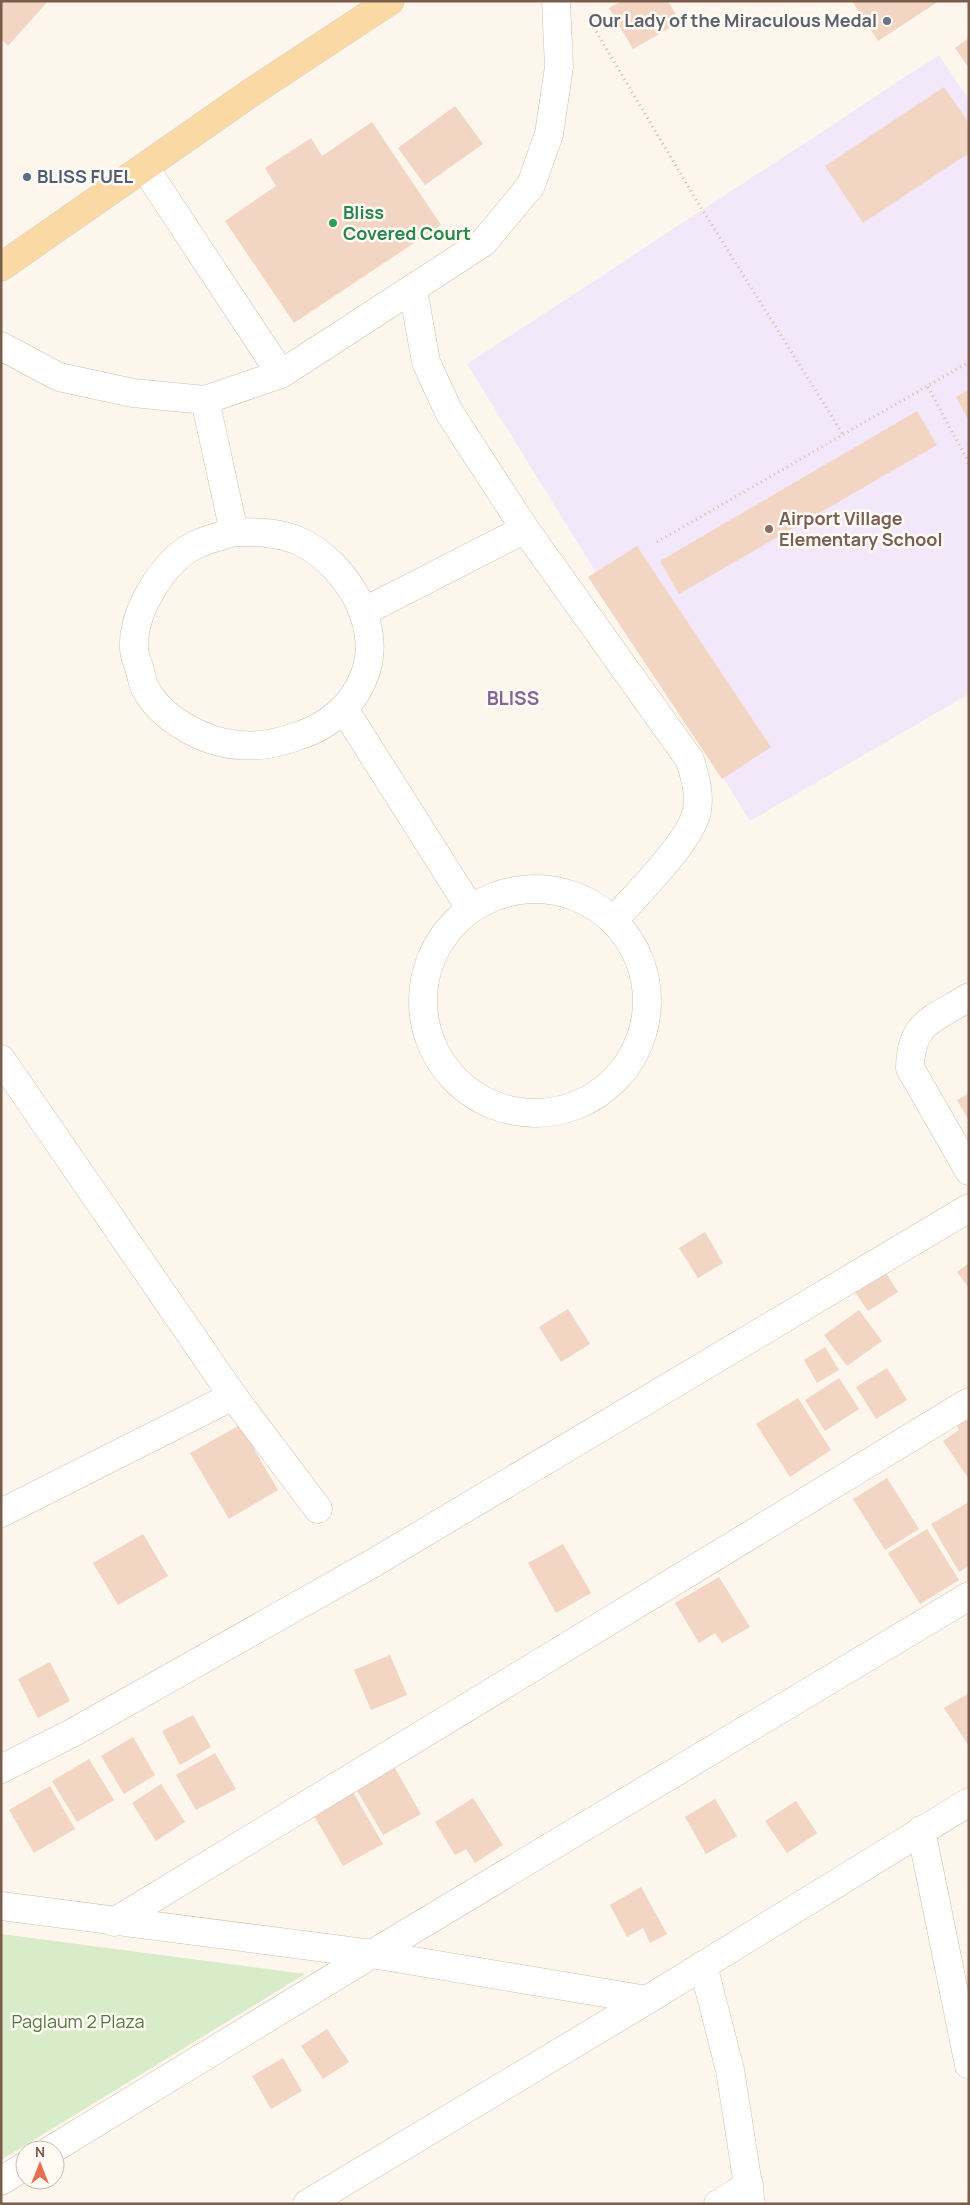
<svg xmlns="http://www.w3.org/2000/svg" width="970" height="2205" font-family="Manrope,sans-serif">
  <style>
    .education { fill: #f3e8fa }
    .green { fill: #d8ecc9 }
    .building { fill: #f3d5c3 }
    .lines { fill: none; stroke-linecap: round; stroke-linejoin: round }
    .minor-casing { stroke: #d1beb0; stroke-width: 29 }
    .major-casing { stroke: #dad1cd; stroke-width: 29 }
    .path { stroke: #d9b8a5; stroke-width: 3; stroke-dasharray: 1 4; stroke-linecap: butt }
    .minor { stroke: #fff; stroke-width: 28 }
    .major { stroke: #fbd9a5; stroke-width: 28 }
    .worship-dot { fill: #6b7280; stroke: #fffaf3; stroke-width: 2 }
    .service-dot { fill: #5c6f8a; stroke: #fffaf3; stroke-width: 2 }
    .leisure-dot { fill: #2e9e5b; stroke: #fffaf3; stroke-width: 2 }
    .education-dot { fill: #8d6e63; stroke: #fffaf3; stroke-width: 2 }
    .labels { text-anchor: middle; stroke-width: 5; stroke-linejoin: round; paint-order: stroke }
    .worship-label { font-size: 18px; font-weight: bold; fill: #5b616d; stroke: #fffaf3; text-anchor: end }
    .service-label { font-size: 18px; font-weight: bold; fill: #4e5e75; stroke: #fffaf3; text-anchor: start }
    .leisure-label { font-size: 18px; font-weight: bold; fill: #27864d; stroke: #fffaf3; text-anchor: start }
    .education-label { font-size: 18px; font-weight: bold; fill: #785e54; stroke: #fffaf3; text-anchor: start }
    .park-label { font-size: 18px; fill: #537a41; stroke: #fffaf3 }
    .neighbourhood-label { font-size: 19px; font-weight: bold; fill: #846695; stroke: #fffaf3 }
  </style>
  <rect width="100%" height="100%" fill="#fdf6ec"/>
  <path class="education" d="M 939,55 L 969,100 L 969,694 L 750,821 L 467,364 Z"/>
  <path class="green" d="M 1,1934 L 305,1974 L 1,2160 Z"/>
  <g class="building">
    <path d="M 1,1 L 48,1 L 8,46 L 1,39 Z"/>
    <path d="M 621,1 L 668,1 L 680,22 L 633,49 L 609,8 Z"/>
    <path d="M 852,1 L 939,1 L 878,41 Z"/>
    <path d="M 969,38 L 969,68 L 955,48 Z"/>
    <path d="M 944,87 L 969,123 L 969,153 L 863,223 L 825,166 Z"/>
    <path d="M 455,106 L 483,144 L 425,185 L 398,148 Z"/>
    <path d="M 372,122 L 441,225 L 294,323 L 225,221 L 276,186 L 265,168 L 311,138 L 322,156 Z"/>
    <path d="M 969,390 L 969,421 L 956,397 Z"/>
    <path d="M 917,411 L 937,445 L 679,594 L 660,561 Z"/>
    <path d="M 637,546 L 771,747 L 722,779 L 588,577 Z"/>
    <path d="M 969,1093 L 969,1121 L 957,1100 Z"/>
    <path d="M 705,1232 L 723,1263 L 698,1278 L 679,1248 Z"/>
    <path d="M 969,1263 L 969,1288 L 957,1272 Z"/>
    <path d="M 884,1270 L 898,1292 L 868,1311 L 853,1289 Z"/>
    <path d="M 568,1309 L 590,1344 L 561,1362 L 539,1327 Z"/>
    <path d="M 859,1310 L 882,1341 L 847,1366 L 824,1335 Z"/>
    <path d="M 825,1347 L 839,1370 L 817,1383 L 804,1360 Z"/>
    <path d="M 887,1368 L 907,1400 L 876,1419 L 856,1387 Z"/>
    <path d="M 839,1378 L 859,1409 L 825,1431 L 805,1400 Z"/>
    <path d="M 798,1398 L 831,1450 L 790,1477 L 756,1424 Z"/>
    <path d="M 969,1417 L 969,1479 L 943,1441 L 959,1430 L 957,1426 Z"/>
    <path d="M 240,1425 L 278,1490 L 229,1519 L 190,1453 Z"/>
    <path d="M 887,1478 L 919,1529 L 885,1550 L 853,1499 Z"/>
    <path d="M 969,1502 L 969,1566 L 959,1572 L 931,1524 Z"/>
    <path d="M 927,1529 L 959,1580 L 920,1604 L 888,1553 Z"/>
    <path d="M 143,1534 L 168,1576 L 118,1605 L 93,1563 Z"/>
    <path d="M 563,1544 L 591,1593 L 556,1613 L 528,1563 Z"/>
    <path d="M 719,1577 L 750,1627 L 722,1643 L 715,1633 L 699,1643 L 675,1603 Z"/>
    <path d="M 390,1655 L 407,1695 L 371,1710 L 354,1670 Z"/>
    <path d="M 50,1662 L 70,1701 L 38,1718 L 18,1679 Z"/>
    <path d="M 969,1693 L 969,1746 L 944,1708 Z"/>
    <path d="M 193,1715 L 211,1747 L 180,1765 L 162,1731 Z"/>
    <path d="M 133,1737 L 155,1775 L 124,1794 L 101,1756 Z"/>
    <path d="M 215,1753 L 236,1789 L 196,1810 L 176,1775 Z"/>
    <path d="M 89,1759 L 114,1800 L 77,1822 L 52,1781 Z"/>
    <path d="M 372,1767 L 378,1778 L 395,1768 L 421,1814 L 383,1835 L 351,1780 Z"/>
    <path d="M 161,1784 L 185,1822 L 156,1841 L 132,1803 Z"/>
    <path d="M 50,1786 L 75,1829 L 34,1853 L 9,1810 Z"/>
    <path d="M 353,1792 L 383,1844 L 343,1866 L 313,1814 Z"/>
    <path d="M 473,1798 L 503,1845 L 475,1863 L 466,1849 L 455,1855 L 435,1822 Z"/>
    <path d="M 715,1799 L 737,1836 L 706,1854 L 685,1817 Z"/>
    <path d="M 796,1801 L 817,1833 L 787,1853 L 765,1821 Z"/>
    <path d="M 641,1887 L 667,1934 L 650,1943 L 643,1928 L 627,1937 L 610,1905 Z"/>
    <path d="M 327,2029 L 349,2062 L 323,2079 L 301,2046 Z"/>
    <path d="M 283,2058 L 302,2091 L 271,2109 L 252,2076 Z"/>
  </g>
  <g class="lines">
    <g class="minor-casing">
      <g id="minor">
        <path d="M 145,168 L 281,374"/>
        <path d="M 413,290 L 426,362 L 449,412 L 525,529 L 690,760 C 695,777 700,793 697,810 C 693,839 635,896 614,920"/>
        <path d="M 1,346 L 59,377 L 133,393 L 205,400 L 281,374 L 484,242 L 531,185 L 549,134 L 559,67 L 556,1"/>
        <path d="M 205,400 L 234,532"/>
        <path d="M 234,532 C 257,532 280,532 301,542 C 346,564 383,625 365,674 C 354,705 329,726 298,736 C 279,743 259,747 239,745 C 205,743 161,719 145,688 C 142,682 141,673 139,667 C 137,661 134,654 134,648 C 133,629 141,607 151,591 C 161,573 176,555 195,545 C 207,539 222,536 234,532 Z"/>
        <path d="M 363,612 L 525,529"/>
        <path d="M 344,709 L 470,908"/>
        <circle cx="535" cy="1001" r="112"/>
        <path d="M 969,997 C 933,1020 911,1021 910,1068 L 969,1171"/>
        <path d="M 1,1059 L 233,1396 L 318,1509"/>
        <path d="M 1,1513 L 233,1396"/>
        <path d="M 1,1769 L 74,1732 L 375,1562 L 969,1208"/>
        <path d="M 921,1830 L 969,2065"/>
        <path d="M 1,1906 L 372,1954 L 647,2000"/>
        <path d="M 114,1922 L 969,1402"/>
        <path d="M 703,1965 L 730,2070 L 751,2204"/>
        <path d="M 51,2150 L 372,1954 L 969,1596"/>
        <path d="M 1,2181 L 25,2166"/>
        <path d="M 307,2204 L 647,2000 L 969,1802"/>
        <path d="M 718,2204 L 749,2185"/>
      </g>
    </g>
    <g class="major-casing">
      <path id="major" d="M 1,267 L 252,92 L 390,1"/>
    </g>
    <g class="path">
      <path d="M 591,23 L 695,198 L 844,436"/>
      <path d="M 928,387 L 969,463"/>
      <path d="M 657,542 L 969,362"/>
    </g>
    <use href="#minor" class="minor"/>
    <use href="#major" class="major"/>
  </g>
  <circle class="worship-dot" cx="887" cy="21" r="5"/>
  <circle class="service-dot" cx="27" cy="177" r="5"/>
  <circle class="leisure-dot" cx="333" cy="223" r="5"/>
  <circle class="education-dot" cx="769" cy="529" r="5"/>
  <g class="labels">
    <g class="worship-label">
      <text x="877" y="27">Our Lady of the Miraculous Medal</text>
    </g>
    <g class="service-label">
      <text x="37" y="183">BLISS FUEL</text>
    </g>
    <g class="leisure-label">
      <text x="343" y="219">Bliss<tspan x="343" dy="21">Covered Court</tspan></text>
    </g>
    <g class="education-label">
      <text x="779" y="525">Airport Village<tspan x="779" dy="21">Elementary School</tspan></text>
    </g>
    <g class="park-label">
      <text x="78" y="2028">Paglaum 2 Plaza</text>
    </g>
    <g class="neighbourhood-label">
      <text x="513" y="705">BLISS</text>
    </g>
  </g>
  <rect width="970" height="2205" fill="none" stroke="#7a5c4d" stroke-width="5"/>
  <g transform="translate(40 2165)"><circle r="24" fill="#fffaf3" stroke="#cabbb1"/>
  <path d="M0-4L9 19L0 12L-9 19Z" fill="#e76f51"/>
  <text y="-8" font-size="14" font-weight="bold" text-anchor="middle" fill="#7a5c4d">N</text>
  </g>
</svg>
